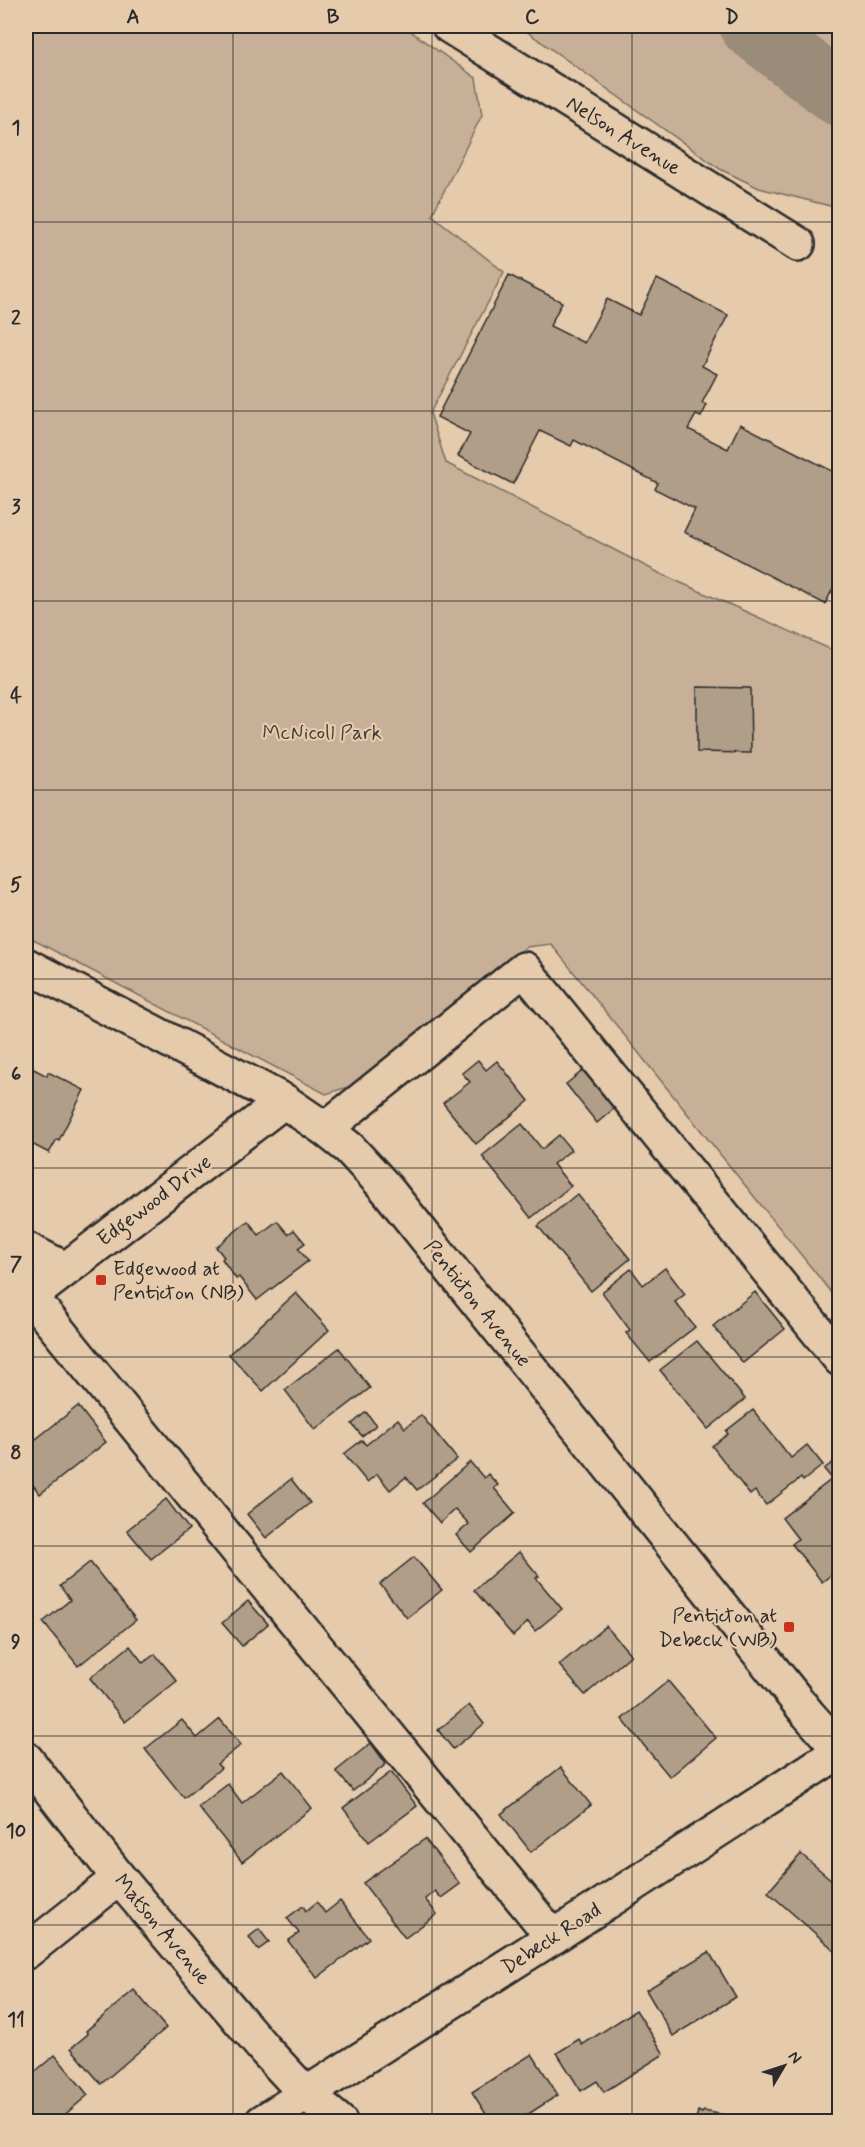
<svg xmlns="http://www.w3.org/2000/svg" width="865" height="2147" font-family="Mynerve,sans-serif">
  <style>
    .green { fill: #c7b097; stroke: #796e61; stroke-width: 1.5 }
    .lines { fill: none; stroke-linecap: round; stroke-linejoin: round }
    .river { stroke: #9b8b79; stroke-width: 63 }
    .building { fill: #b19e88; stroke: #2b2b2b; stroke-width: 1.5 }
    .minor-casing { stroke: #2b2b2b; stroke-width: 38 }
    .minor { stroke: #e5caac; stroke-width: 33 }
    .grid { fill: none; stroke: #2b2b2b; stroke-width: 1.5; stroke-opacity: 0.55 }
    .poi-dot { fill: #c8321e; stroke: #e5caac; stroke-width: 2 }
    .labels { text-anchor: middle; stroke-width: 4.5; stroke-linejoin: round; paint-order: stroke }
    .street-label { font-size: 21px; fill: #2b2b2b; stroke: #e5caac }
    .park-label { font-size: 21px; fill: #423f3b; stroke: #e5caac }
    .poi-label { font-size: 21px; fill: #2b2b2b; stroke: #e5caac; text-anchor: start }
    .neatline { fill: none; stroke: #2b2b2b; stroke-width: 2 }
    .grid-label { font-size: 20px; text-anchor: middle; font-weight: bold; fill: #2b2b2b }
  </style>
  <rect width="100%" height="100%" fill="#e5caac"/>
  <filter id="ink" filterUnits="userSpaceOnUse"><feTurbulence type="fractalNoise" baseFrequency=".0167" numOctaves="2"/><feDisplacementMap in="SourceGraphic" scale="12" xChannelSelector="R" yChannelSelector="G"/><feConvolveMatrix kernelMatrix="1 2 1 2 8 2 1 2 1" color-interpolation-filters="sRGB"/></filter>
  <g filter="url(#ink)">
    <g class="green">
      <path d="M 26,26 L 403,26 L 476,78 L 482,115 L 432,215 L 504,272 L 430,413 L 446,463 L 661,574 L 839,653 L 839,1302 L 551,944 L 526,947 L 357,1084 L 326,1094 L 26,936 Z"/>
      <path d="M 519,26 L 839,26 L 839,211 L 834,207 L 759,188 L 720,169 Z"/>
    </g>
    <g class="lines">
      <path class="river" d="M 751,26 L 840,95"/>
    </g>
    <g class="building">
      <path d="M 509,275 L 562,302 L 550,326 L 584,343 L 607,299 L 639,315 L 657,279 L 728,315 L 702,366 L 717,374 L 702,403 L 707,405 L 701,417 L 696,415 L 688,429 L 728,449 L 740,424 L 840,475 L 840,575 L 825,604 L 684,532 L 695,509 L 655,489 L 658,483 L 574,440 L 571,446 L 540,431 L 513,484 L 458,456 L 470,434 L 437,417 Z"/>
      <path d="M 697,687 L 750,688 L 751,753 L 697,752 Z"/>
      <path d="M 478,1060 L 486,1070 L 497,1061 L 529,1101 L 476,1144 L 443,1103 L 470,1082 L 462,1073 Z"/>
      <path d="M 26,1065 L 47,1076 L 48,1072 L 84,1090 L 59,1140 L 57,1139 L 49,1153 L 26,1141 Z"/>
      <path d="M 585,1069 L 616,1107 L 597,1123 L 566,1084 Z"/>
      <path d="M 522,1124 L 542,1149 L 559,1135 L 571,1150 L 553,1164 L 571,1186 L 531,1218 L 482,1156 Z"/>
      <path d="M 577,1194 L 630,1259 L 591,1291 L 538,1226 Z"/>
      <path d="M 248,1221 L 259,1235 L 277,1221 L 288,1234 L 294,1230 L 305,1243 L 298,1248 L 308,1261 L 257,1300 L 239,1277 L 236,1279 L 222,1259 L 224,1257 L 216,1247 Z"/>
      <path d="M 665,1268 L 685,1294 L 675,1302 L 695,1327 L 650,1362 L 626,1333 L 630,1330 L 602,1292 L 631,1269 L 643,1285 Z"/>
      <path d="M 755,1292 L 785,1329 L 743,1363 L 713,1326 Z"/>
      <path d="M 296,1293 L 329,1330 L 263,1391 L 229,1354 Z"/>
      <path d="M 697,1341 L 745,1399 L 708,1429 L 660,1370 Z"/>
      <path d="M 339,1348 L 370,1388 L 315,1430 L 285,1390 Z"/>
      <path d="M 78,1406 L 106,1442 L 40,1494 L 26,1476 L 26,1453 L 30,1449 L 27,1446 Z"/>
      <path d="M 753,1410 L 791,1458 L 807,1445 L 823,1465 L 803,1481 L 801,1478 L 766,1505 L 755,1491 L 750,1495 L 712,1446 L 728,1434 L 726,1431 Z"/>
      <path d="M 366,1412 L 376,1425 L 362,1436 L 352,1424 Z"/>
      <path d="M 421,1415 L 457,1459 L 417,1490 L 406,1477 L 390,1490 L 377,1474 L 367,1482 L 344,1454 L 362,1440 L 366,1445 L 398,1419 L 405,1428 Z"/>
      <path d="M 840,1457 L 840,1488 L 824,1469 Z"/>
      <path d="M 470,1462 L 484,1478 L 488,1474 L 498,1485 L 494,1488 L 515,1513 L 471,1552 L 456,1535 L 469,1524 L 455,1509 L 440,1523 L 423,1503 Z"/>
      <path d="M 291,1479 L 310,1503 L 266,1538 L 247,1514 Z"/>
      <path d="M 832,1479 L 840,1489 L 840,1568 L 822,1582 L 792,1544 L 798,1539 L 782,1518 Z"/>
      <path d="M 166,1499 L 189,1529 L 151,1559 L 127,1530 Z"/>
      <path d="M 519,1552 L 539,1576 L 536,1578 L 562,1609 L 535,1631 L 528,1622 L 513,1636 L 474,1590 Z"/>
      <path d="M 414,1557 L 442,1590 L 407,1618 L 380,1584 Z"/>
      <path d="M 90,1562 L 136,1620 L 78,1666 L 43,1622 L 70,1600 L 60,1586 Z"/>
      <path d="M 248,1601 L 268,1624 L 242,1646 L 222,1623 Z"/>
      <path d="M 606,1626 L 631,1655 L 585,1695 L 559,1665 Z"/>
      <path d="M 130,1646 L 143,1663 L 155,1654 L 177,1681 L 125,1722 L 90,1678 Z"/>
      <path d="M 668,1681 L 716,1738 L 670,1777 L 622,1719 Z"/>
      <path d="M 469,1705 L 484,1724 L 453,1749 L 438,1730 Z"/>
      <path d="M 220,1719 L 241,1745 L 217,1764 L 221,1768 L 184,1798 L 145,1749 L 182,1720 L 197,1738 Z"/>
      <path d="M 371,1743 L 386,1764 L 353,1791 L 336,1771 Z"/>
      <path d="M 561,1767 L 591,1805 L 531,1852 L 501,1814 Z"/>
      <path d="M 283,1771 L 312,1808 L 242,1862 L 198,1807 L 228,1784 L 242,1803 Z"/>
      <path d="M 391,1772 L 417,1806 L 369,1842 L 343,1808 Z"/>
      <path d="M 425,1839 L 460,1884 L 441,1898 L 435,1891 L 425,1899 L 437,1914 L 405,1938 L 363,1883 Z"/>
      <path d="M 801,1854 L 840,1887 L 840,1955 L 768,1892 Z"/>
      <path d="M 340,1901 L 369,1938 L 317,1978 L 288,1941 L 299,1933 L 287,1918 L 303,1906 L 306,1911 L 317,1902 L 325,1913 Z"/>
      <path d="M 259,1929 L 269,1942 L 258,1950 L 249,1937 Z"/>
      <path d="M 709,1952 L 736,1997 L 673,2036 L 646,1990 Z"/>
      <path d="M 134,1990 L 166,2028 L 101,2084 L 71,2048 L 88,2034 L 86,2031 Z"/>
      <path d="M 636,2010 L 664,2054 L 604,2092 L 597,2081 L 581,2091 L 557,2053 L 579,2039 L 582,2045 Z"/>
      <path d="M 532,2054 L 558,2095 L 516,2122 L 491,2122 L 472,2092 Z"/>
      <path d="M 55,2055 L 88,2095 L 56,2122 L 26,2122 L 26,2079 Z"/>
      <path d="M 698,2111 L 702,2113 L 704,2111 L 761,2122 L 682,2122 L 682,2118 L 696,2120 Z"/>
    </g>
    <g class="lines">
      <g class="minor-casing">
        <g id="minor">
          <path d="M 449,26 L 798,244"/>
          <path d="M 26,965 L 284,1101 L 325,1129 L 349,1148 L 385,1187 L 808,1714 L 840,1750"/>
          <path d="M 325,1129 L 524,969 L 840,1359"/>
          <path d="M 26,1249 L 65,1269"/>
          <path d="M 30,1296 L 553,1937"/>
          <path d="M 26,1300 L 284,1101"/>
          <path d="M 26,1759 L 119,1878 L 265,2050 L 306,2094 L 340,2122"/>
          <path d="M 26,1952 L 119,1878"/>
          <path d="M 262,2122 L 553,1937 L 840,1751"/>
        </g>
      </g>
      <use href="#minor" class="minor"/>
    </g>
  </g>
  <path class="grid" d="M 233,26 L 233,2122M 432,26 L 432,2122M 632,26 L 632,2122M 26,222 L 840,222M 26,411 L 840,411M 26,601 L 840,601M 26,790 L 840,790M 26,979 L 840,979M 26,1168 L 840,1168M 26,1357 L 840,1357M 26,1546 L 840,1546M 26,1736 L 840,1736M 26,1925 L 840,1925"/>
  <g class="poi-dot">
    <rect x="95" y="1274" width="12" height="12" rx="3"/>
    <rect x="783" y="1621" width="12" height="12" rx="3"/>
  </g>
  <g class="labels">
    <g class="street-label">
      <text transform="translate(624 135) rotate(32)" y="7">Nelson Avenue</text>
      <text transform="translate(154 1200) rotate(-37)" y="7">Edgewood Drive</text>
      <text transform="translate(478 1303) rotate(51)" y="7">Penticton Avenue</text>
      <text transform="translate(163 1929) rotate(50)" y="7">Matson Avenue</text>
      <text transform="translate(551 1938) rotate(-33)" y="7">Debeck Road</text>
    </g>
    <g class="park-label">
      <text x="322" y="739">McNicoll Park</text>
    </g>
    <g class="poi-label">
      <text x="113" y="1275">Edgewood at<tspan x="113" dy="24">Penticton (NB)</tspan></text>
      <text x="777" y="1622" text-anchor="end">Penticton at<tspan x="777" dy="24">Debeck (WB)</tspan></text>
    </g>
  </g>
  <rect width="865" height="2147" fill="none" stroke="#e5caac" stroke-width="66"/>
  <g transform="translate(784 2066) rotate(51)" stroke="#e5caac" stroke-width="4.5" paint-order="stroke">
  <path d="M0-4.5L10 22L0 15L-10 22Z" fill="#2b2b2b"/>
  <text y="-9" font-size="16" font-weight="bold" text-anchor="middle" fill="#2b2b2b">N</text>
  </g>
  <rect x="33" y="33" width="799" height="2081" class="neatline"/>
  <g class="grid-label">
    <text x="133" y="23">A</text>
    <text x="333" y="23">B</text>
    <text x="532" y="23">C</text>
    <text x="732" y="23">D</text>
    <text x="16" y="134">1</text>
    <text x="16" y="324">2</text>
    <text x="16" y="513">3</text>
    <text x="16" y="702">4</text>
    <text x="16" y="891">5</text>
    <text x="16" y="1080">6</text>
    <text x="16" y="1270">7</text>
    <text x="16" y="1459">8</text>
    <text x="16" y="1648">9</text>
    <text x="16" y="1837">10</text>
    <text x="16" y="2026">11</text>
  </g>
</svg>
